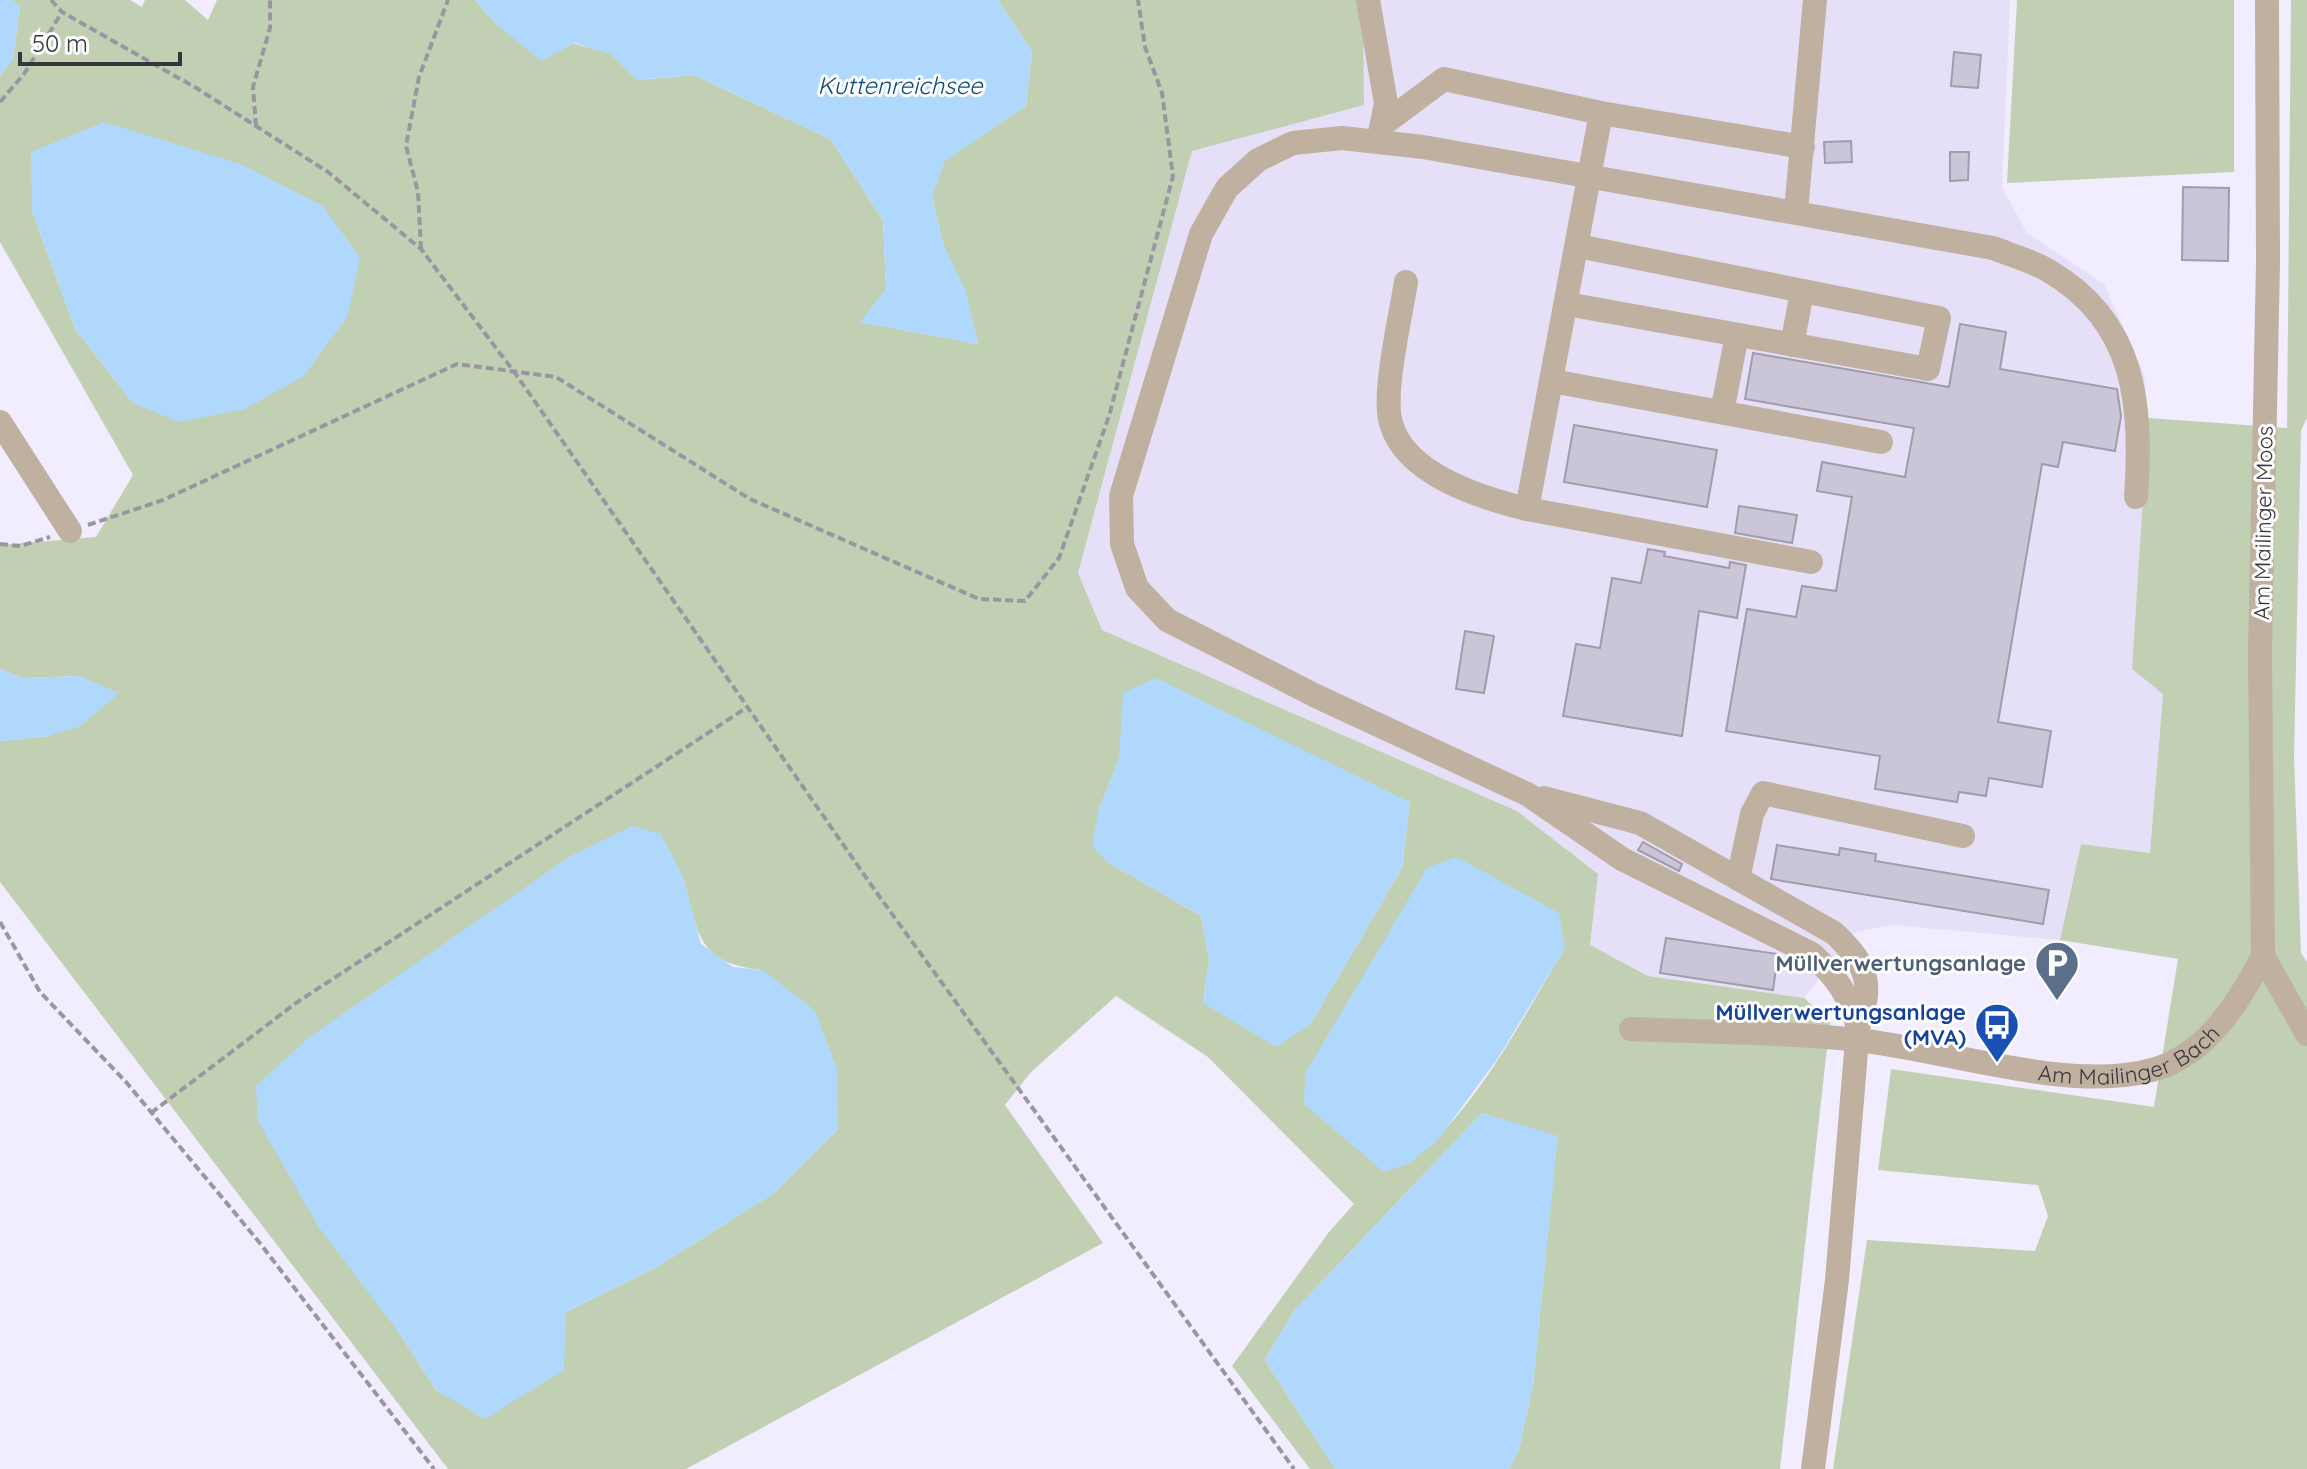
<svg xmlns="http://www.w3.org/2000/svg" width="2307" height="1469" font-family="Quicksand,sans-serif">
  <style>
    .built { fill: #e5e0f7 }
    .green { fill: #c1d0b2; fill-rule: evenodd }
    .water { fill: #afd8fc }
    .building { fill: #cac6d7; stroke: #a09cac; stroke-width: 2 }
    .lines { fill: none; stroke-linecap: round; stroke-linejoin: round }
    .path { stroke: #9996a2; stroke-width: 4; stroke-dasharray: 8 4; stroke-linecap: butt }
    .minor { stroke: #bfb09f; stroke-width: 24 }
    .labels { text-anchor: middle; stroke-width: 6; stroke-linejoin: round; paint-order: stroke }
    .street-label { font-size: 22px; fill: #37353c; stroke: #fdfdfd }
    .service-label { font-size: 22px; font-weight: bold; fill: #4e5e75; stroke: #fdfdfd; text-anchor: end }
    .transit-label { font-size: 22px; font-weight: bold; fill: #164399; stroke: #fdfdfd; text-anchor: end }
    .water-label { font-size: 24px; font-style: italic; fill: #0b4d79; stroke: #fdfdfd }
  </style>
  <rect width="100%" height="100%" fill="#f1edfe"/>
  <path class="built" d="M 1363,0 L 2010,0 L 2002,187 L 2027,233 L 2104,284 L 2144,374 L 2148,418 L 2132,669 L 2163,693 L 2150,854 L 2081,845 L 2060,940 L 1891,925 L 1856,932 L 1804,998 L 1648,976 L 1590,945 L 1598,874 L 1517,811 L 1102,630 L 1078,573 L 1192,150 L 1364,105 Z"/>
  <g class="green">
    <path d="M 11,0 L 130,0 L 142,7 L 145,0 L 185,0 L 208,20 L 217,0 L 475,0 L 495,23 L 610,53 L 638,80 L 694,75 L 830,139 L 883,220 L 886,289 L 861,322 L 978,344 L 965,292 L 943,244 L 932,196 L 944,161 L 1026,106 L 1032,52 L 998,0 L 1363,0 L 1364,105 L 1192,151 L 1078,573 L 1102,630 L 1517,811 L 1598,874 L 1590,945 L 1648,976 L 1804,998 L 1830,1021 L 1780,1469 L 1509,1469 L 1519,1450 L 1533,1385 L 1546,1254 L 1482,1113 L 1294,1311 L 1265,1360 L 1335,1469 L 1310,1469 L 1232,1366 L 1329,1232 L 1354,1204 L 1208,1057 L 1116,996 L 1031,1072 L 1005,1105 L 1103,1243 L 686,1469 L 448,1469 L 0,882 L 0,741 L 48,736 L 80,676 L 22,678 L 0,669 L 0,545 L 96,537 L 133,475 L 0,242 L 0,76 L 13,59 L 20,6 ZM 32,211 L 133,403 L 75,329 ZM 1119,759 L 1410,802 L 1402,868 L 1310,1025 L 1203,1003 L 1209,961 L 1201,916 L 1106,861 L 1098,812 ZM 683,877 C 699,934 696,963 763,970 L 838,1129 L 774,1193 L 657,1267 L 566,1312 L 437,1391 L 397,1330 ZM 1565,948 C 1520,1022 1477,1110 1408,1164 Z"/>
    <path d="M 2017,0 L 2234,0 L 2234,172 L 2007,183 Z"/>
    <path d="M 2291,0 L 2307,0 L 2307,418 L 2301,430 L 2294,757 L 2301,953 L 2307,962 L 2307,1469 L 1833,1469 L 1867,1240 L 2035,1251 L 2048,1216 L 2038,1185 L 1878,1170 L 1891,1069 L 2154,1107 L 2178,959 L 2060,940 L 2081,844 L 2150,853 L 2163,694 L 2132,669 L 2148,418 L 2287,428 Z"/>
  </g>
  <g class="water">
    <path d="M 0,0 L 11,0 L 20,6 L 13,59 L 0,76 Z"/>
    <path d="M 475,0 L 998,0 L 1032,52 L 1026,106 L 945,161 L 932,196 L 943,244 L 966,292 L 978,344 L 860,322 L 886,289 L 883,220 L 830,139 L 694,75 L 637,80 L 610,54 L 575,43 L 541,61 L 495,23 Z"/>
    <path d="M 104,122 L 240,164 L 323,206 L 360,258 L 347,317 L 304,376 L 245,409 L 179,422 L 133,403 L 75,329 L 32,211 L 31,152 Z"/>
    <path d="M 0,669 L 22,678 L 80,676 L 119,693 L 81,726 L 48,736 L 0,741 Z"/>
    <path d="M 1156,678 L 1410,802 L 1402,868 L 1310,1025 L 1276,1047 L 1203,1003 L 1209,961 L 1201,916 L 1106,861 L 1092,846 L 1098,812 L 1119,759 L 1123,693 Z"/>
    <path d="M 632,826 L 661,834 L 683,877 L 701,944 L 733,967 L 763,970 L 815,1011 L 837,1069 L 838,1129 L 774,1193 L 657,1267 L 566,1312 L 564,1370 L 485,1419 L 437,1391 L 397,1330 L 318,1226 L 258,1121 L 256,1086 L 308,1038 L 569,857 Z"/>
    <path d="M 1457,857 L 1559,913 L 1565,948 L 1498,1058 L 1436,1142 L 1408,1164 L 1384,1172 L 1304,1104 L 1305,1074 L 1427,868 Z"/>
    <path d="M 1482,1113 L 1558,1136 L 1533,1385 L 1519,1450 L 1509,1469 L 1335,1469 L 1265,1360 L 1294,1311 Z"/>
  </g>
  <g class="building">
    <path d="M 1954,52 L 1981,55 L 1978,88 L 1951,86 Z"/>
    <path d="M 1851,141 L 1852,162 L 1825,163 L 1824,142 Z"/>
    <path d="M 1950,152 L 1969,152 L 1968,180 L 1950,181 Z"/>
    <path d="M 2183,187 L 2229,188 L 2228,261 L 2182,260 Z"/>
    <path d="M 1960,324 L 2006,332 L 2000,369 L 2117,389 L 2121,416 L 2115,451 L 2063,442 L 2058,467 L 2042,464 L 1998,722 L 2051,731 L 2042,787 L 1989,778 L 1986,796 L 1959,792 L 1957,802 L 1875,789 L 1880,756 L 1726,731 L 1747,609 L 1796,617 L 1802,586 L 1836,591 L 1852,497 L 1817,491 L 1822,462 L 1905,477 L 1914,428 L 1745,399 L 1753,353 L 1949,387 Z"/>
    <path d="M 1574,425 L 1717,450 L 1707,507 L 1564,482 Z"/>
    <path d="M 1739,506 L 1797,515 L 1792,543 L 1735,533 Z"/>
    <path d="M 1648,549 L 1665,552 L 1664,556 L 1729,568 L 1730,562 L 1746,565 L 1737,618 L 1699,611 L 1682,736 L 1563,716 L 1576,644 L 1600,648 L 1612,578 L 1641,583 Z"/>
    <path d="M 1465,631 L 1494,636 L 1484,693 L 1456,689 Z"/>
    <path d="M 1643,842 L 1682,864 L 1679,871 L 1638,850 Z"/>
    <path d="M 1777,845 L 1839,855 L 1840,848 L 1876,854 L 1875,861 L 2049,890 L 2043,924 L 1771,879 Z"/>
    <path d="M 1666,938 L 1778,954 L 1773,990 L 1660,973 Z"/>
  </g>
  <g class="lines">
    <g class="path">
      <path d="M 51,0 L 62,12 L 198,89 L 328,172 L 421,249 L 515,373 L 879,896 L 1294,1469"/>
      <path d="M 0,102 L 24,74 L 62,12"/>
      <path d="M 256,126 L 253,87 L 270,28 L 270,0"/>
      <path d="M 421,249 L 418,192 L 406,146 L 419,77 L 448,0"/>
      <path d="M 88,525 L 163,500 L 457,364 L 556,377 L 750,499 L 979,599 L 1025,601 L 1059,558 L 1109,416 L 1173,176 L 1162,93 L 1145,47 L 1138,0"/>
      <path d="M 0,544 L 20,546 L 50,537"/>
      <path d="M 0,922 L 40,992 L 126,1082 L 259,1242 L 434,1469"/>
      <path d="M 151,1113 L 296,1003 L 746,708"/>
    </g>
    <g class="minor">
      <path d="M 1368,0 L 1386,103 L 1380,133"/>
      <path d="M 2267,0 L 2268,263 L 2260,654 L 2263,956 L 2307,1034"/>
      <path d="M 1601,113 L 1527,509 L 1811,562"/>
      <path d="M 1385,123 L 1444,79 L 1601,113 L 1803,147"/>
      <path d="M 1796,211 L 1815,0"/>
      <path d="M 1406,282 C 1401,315 1382,394 1391,423 C 1405,475 1482,498 1527,509"/>
      <path d="M 1567,304 L 1928,369 L 1939,318 L 1578,246"/>
      <path d="M 1792,345 L 1802,292"/>
      <path d="M 1552,381 L 1881,442"/>
      <path d="M 1722,412 L 1737,335"/>
      <path d="M 0,422 L 70,531"/>
      <path d="M 1544,798 L 1640,823 L 1834,933 C 1869,966 1873,984 1858,1028 L 1837,1280 L 1813,1469"/>
      <path d="M 1738,879 L 1752,814 L 1763,793 L 1963,836"/>
      <path d="M 1858,1028 C 1849,995 1837,978 1812,954 L 1622,859 L 1527,794 L 1316,696 L 1167,620 L 1137,588 L 1122,544 L 1121,496 L 1201,234 L 1227,188 L 1258,160 L 1293,143 L 1342,138 L 1423,147 L 1993,248 C 2011,255 2032,261 2049,271 C 2137,323 2142,405 2136,497"/>
      <path id="s1" d="M 1631,1029 C 1706,1032 1782,1032 1857,1040 C 1945,1049 2067,1093 2152,1070 C 2206,1056 2239,1002 2263,956"/>
    </g>
  </g>
  <defs>
    <g id="parking-pin" transform="scale(2.3)"><path d="M0 17L-7.5 6A9.5 9.5 0 1 1 7.5 6Z" fill="#5c6f8a" stroke="#fdfdfd"/><path d="M-3.5-5.5H1a3.5 3.5 0 0 1 0 7H-1V5.5H-3.5ZM-1-3.4V-.6H.8a1.4 1.4 0 0 0 0-2.8Z" fill="#fff"/></g>
    <g id="bus-pin" transform="scale(2.3)"><path d="M0 17L-7.5 6A9.5 9.5 0 1 1 7.5 6Z" fill="#1a4fb4" stroke="#fdfdfd"/><path d="M-5-6H5V4H4V6H2V4H-2V6H-4V4H-5ZM-3.5-4V0h7V-4ZM-3.5 1.2v1.5H-2V1.2ZM2 1.2v1.5H3.5V1.2Z" fill="#fff"/></g>
  </defs>
  <g fill-rule="evenodd">
    <use href="#parking-pin" x="2057" y="963"/>
    <use href="#bus-pin" x="1997" y="1025"/>
  </g>
  <g class="labels">
    <g class="street-label">
      <text transform="translate(2263 523) rotate(-89)" y="8">Am Mailinger Moos</text>
      <text dy="8" stroke="none"><textPath href="#s1" startOffset="506">Am Mailinger Bach</textPath></text>
    </g>
    <g class="service-label">
      <text x="2026" y="971">Müllverwertungsanlage</text>
    </g>
    <g class="transit-label">
      <text x="1966" y="1020">Müllverwertungsanlage<tspan x="1966" dy="25">(MVA)</tspan></text>
    </g>
    <g class="water-label">
      <text x="900" y="94">Kuttenreichsee</text>
    </g>
  </g>
  <path d="M20 52v12h160v-12" fill="none" stroke="#37353c" stroke-width="4"/>
  <text x="32" y="52" font-size="24" fill="#37353c" stroke="#fdfdfd" stroke-width="6" paint-order="stroke">50 m</text>
</svg>
